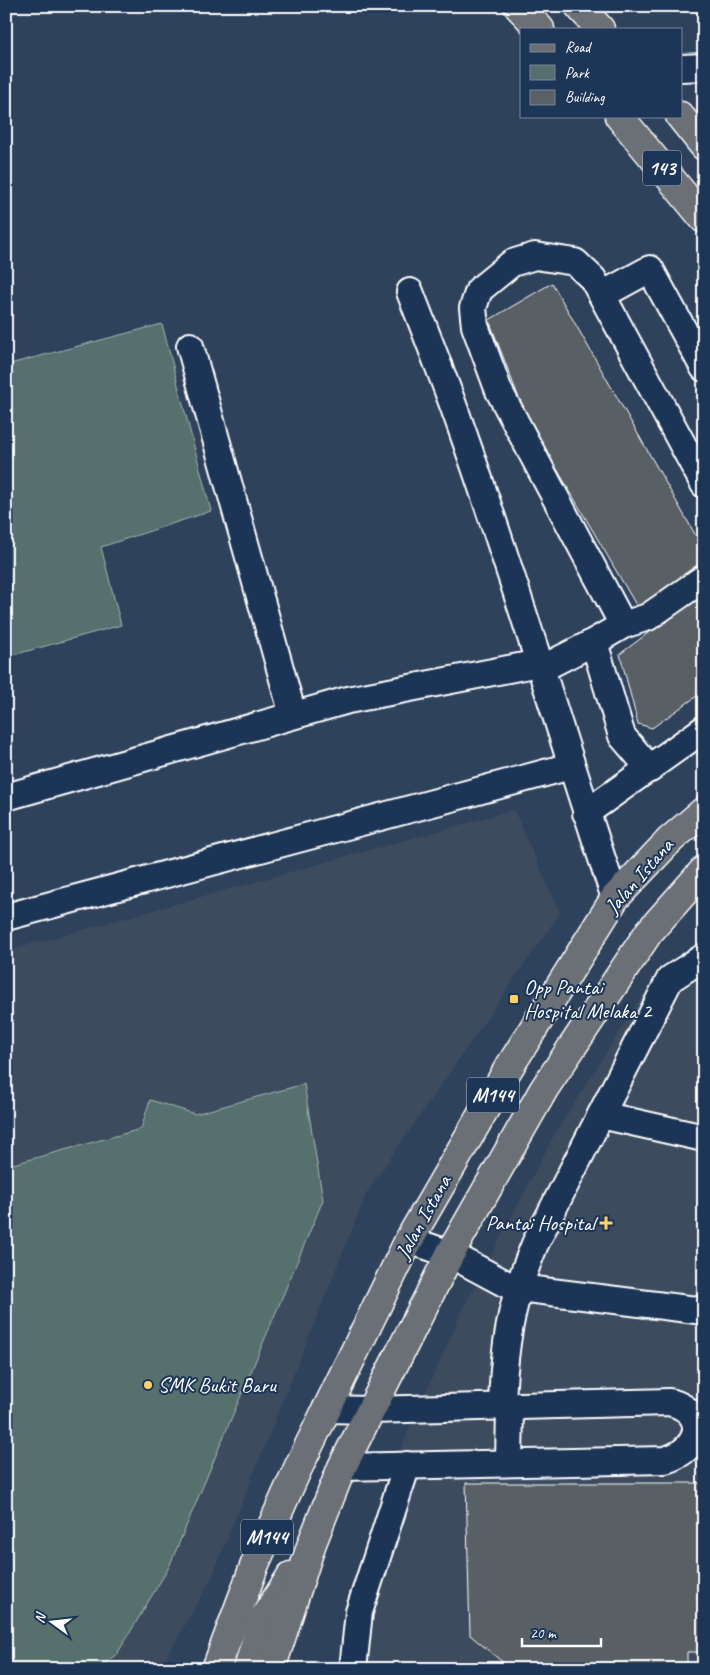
<svg xmlns="http://www.w3.org/2000/svg" width="710" height="1675" font-family="Caveat,sans-serif">
  <style>
    .built { fill: #3c4b5f }
    .green { fill: #546f6d; stroke: #aab7b6 }
    .building { fill: #596066; stroke: #fff }
    .lines { fill: none; stroke-linecap: round; stroke-linejoin: round }
    .minor-casing { stroke: #fff; stroke-width: 30 }
    .major-casing { stroke: #fff; stroke-width: 31 }
    .highway-casing { stroke: #fff; stroke-width: 31 }
    .minor { stroke: #1d3557; stroke-width: 26 }
    .major { stroke: #6b6f75; stroke-width: 28 }
    .highway { stroke: #6b6f75; stroke-width: 28 }
    .poi-dot { fill: #ffd166; stroke: #1d3557; stroke-width: 2 }
    .labels { text-anchor: middle; stroke-width: 4; stroke-linejoin: round; paint-order: stroke }
    .shield { fill: #1d3557; stroke: #bbc2cd; stroke-width: 1 }
    .shield-label { font-size: 20px; font-weight: bold; fill: #fff }
    .street-label { font-size: 21px; fill: #fff; stroke: #1d3557 }
    .poi-label { font-size: 21px; fill: #fff; stroke: #1d3557; text-anchor: start }
  </style>
  <rect width="100%" height="100%" fill="#2f425c"/>
  <filter id="ink" filterUnits="userSpaceOnUse"><feTurbulence type="fractalNoise" baseFrequency=".02" numOctaves="2"/><feDisplacementMap in="SourceGraphic" scale="10" xChannelSelector="R" yChannelSelector="G"/><feConvolveMatrix kernelMatrix="1 2 1 2 8 2 1 2 1" color-interpolation-filters="sRGB"/></filter>
  <g filter="url(#ink)">
    <g class="built">
      <path d="M 514,810 L 560,913 L 367,1192 L 212,1577 L 160,1669 L 6,1669 L 6,951 Z"/>
      <path d="M 704,940 L 704,1669 L 341,1669 L 349,1591 L 403,1443 L 463,1309 L 553,1137 L 654,977 Z"/>
    </g>
    <g class="green">
      <path d="M 162,324 L 211,511 L 101,547 L 121,625 L 6,657 L 6,365 Z"/>
      <path d="M 304,1084 L 323,1200 L 169,1567 L 117,1654 L 96,1669 L 12,1669 L 6,1667 L 6,1166 L 141,1129 L 150,1100 L 195,1114 Z"/>
    </g>
    <g class="building">
      <path d="M 552,283 L 704,550 L 704,567 L 647,609 L 636,605 L 525,414 L 489,320 Z"/>
      <path d="M 704,591 L 704,691 L 652,728 L 638,724 L 620,654 Z"/>
      <path d="M 466,1483 L 704,1483 L 704,1652 L 687,1652 L 687,1669 L 561,1669 L 560,1663 L 506,1665 L 470,1635 Z"/>
    </g>
    <g class="lines">
      <g class="minor-casing">
        <g id="minor">
          <path d="M 681,68 L 704,67"/>
          <path d="M 410,292 C 428,338 446,384 462,430 C 517,585 563,743 615,898"/>
          <path d="M 602,295 L 650,269 L 704,368"/>
          <path d="M 190,346 L 293,715"/>
          <path d="M 623,625 L 499,391 L 475,326 L 473,308 L 479,290 L 512,263 L 535,256 L 575,262 L 593,279 L 704,484"/>
          <path d="M 594,642 L 622,736 L 650,769"/>
          <path d="M 541,669 L 594,642 L 623,625 L 648,617 L 704,578"/>
          <path d="M 6,797 L 348,700 L 539,663"/>
          <path d="M 586,813 L 704,729"/>
          <path d="M 6,917 L 571,766"/>
          <path d="M 601,1115 L 704,1138"/>
          <path d="M 409,1240 L 450,1254 L 506,1284 L 519,1288 L 704,1311"/>
          <path d="M 502,1407 C 503,1367 507,1326 519,1288 C 523,1273 529,1259 535,1244 L 670,979 L 704,957"/>
          <path d="M 326,1409 L 371,1410 L 669,1402 C 709,1411 702,1450 665,1460 L 342,1467"/>
          <path d="M 509,1463 L 510,1407"/>
          <path d="M 353,1669 L 359,1612 L 407,1465"/>
        </g>
      </g>
      <g class="major-casing">
        <g id="major">
          <path d="M 216,1669 L 255,1564 L 298,1468 L 409,1240 L 505,1074 L 615,898 L 670,840 L 704,811"/>
          <path d="M 248,1669 L 262,1621 L 291,1576"/>
          <path d="M 271,1669 L 312,1543 L 342,1467 L 450,1254 L 544,1089 L 649,932 L 704,870"/>
        </g>
      </g>
      <g class="highway-casing">
        <g id="highway">
          <path d="M 518,6 L 540,29"/>
          <path d="M 579,6 L 600,29"/>
          <path d="M 619,116 L 704,219"/>
          <path d="M 680,116 L 704,146"/>
        </g>
      </g>
      <use href="#minor" class="minor"/>
      <use href="#major" class="major"/>
      <use href="#highway" class="highway"/>
    </g>
  </g>
  <g class="poi-dot">
    <rect x="509" y="994" width="10" height="10" rx="2.5"/>
    <path d="M603.5 1215.5h5v5h5v5h-5v5h-5v-5h-5v-5h5z"/>
    <circle cx="148" cy="1385" r="5"/>
  </g>
  <g class="labels">
    <g class="shield">
      <rect x="643" y="150.5" width="38" height="35" rx="4"/>
      <rect x="467" y="1077.5" width="52" height="35" rx="4"/>
      <rect x="241" y="1519.5" width="52" height="35" rx="4"/>
    </g>
    <g class="shield-label">
      <text x="662" y="175">143</text>
      <text x="493" y="1102">M144</text>
      <text x="267" y="1544">M144</text>
    </g>
    <g class="street-label">
      <text transform="translate(639 876) rotate(-49)" y="7">Jalan Istana</text>
      <text transform="translate(423 1217) rotate(-61)" y="7">Jalan Istana</text>
    </g>
    <g class="poi-label">
      <text x="524" y="994">Opp Pantai<tspan x="524" dy="24">Hospital Melaka 2</tspan></text>
      <text x="595" y="1230" text-anchor="end">Pantai Hospital</text>
      <text x="158" y="1392">SMK Bukit Baru</text>
    </g>
  </g>
  <rect width="710" height="1675" fill="none" stroke="#1d3557" stroke-width="25"/>
  <rect x="12" y="12" width="685" height="1650" fill="none" stroke="#fff" stroke-width="2" filter="url(#ink)"/>
  <rect x="520" y="28" width="162" height="90" fill="#1d3557" stroke="#77869a"/>
  <rect x="530" y="44" width="25" height="8" fill="#6b6f75" stroke="#77869a"/>
  <text x="565" y="52" font-size="15" fill="#ffffff">Road</text>
  <rect x="530" y="65" width="25" height="15" fill="#546f6d" stroke="#77869a"/>
  <text x="565" y="78" font-size="15" fill="#ffffff">Park</text>
  <rect x="530" y="90" width="25" height="15" fill="#596066" stroke="#77869a"/>
  <text x="565" y="102" font-size="15" fill="#ffffff">Building</text>
  <g transform="translate(52 1622) rotate(285)" stroke="#1d3557" stroke-width="4" paint-order="stroke">
  <path d="M0-4L9 19L0 12L-9 19Z" fill="#ffffff"/>
  <text y="-8" font-size="14" font-weight="bold" text-anchor="middle" fill="#ffffff">N</text>
  </g>
  <path d="M522 1638v8h79v-8" fill="none" stroke="#ffffff" stroke-width="2.5"/>
  <text x="530" y="1638" font-size="15" fill="#ffffff" stroke="#1d3557" stroke-width="4" paint-order="stroke">20 m</text>
</svg>
